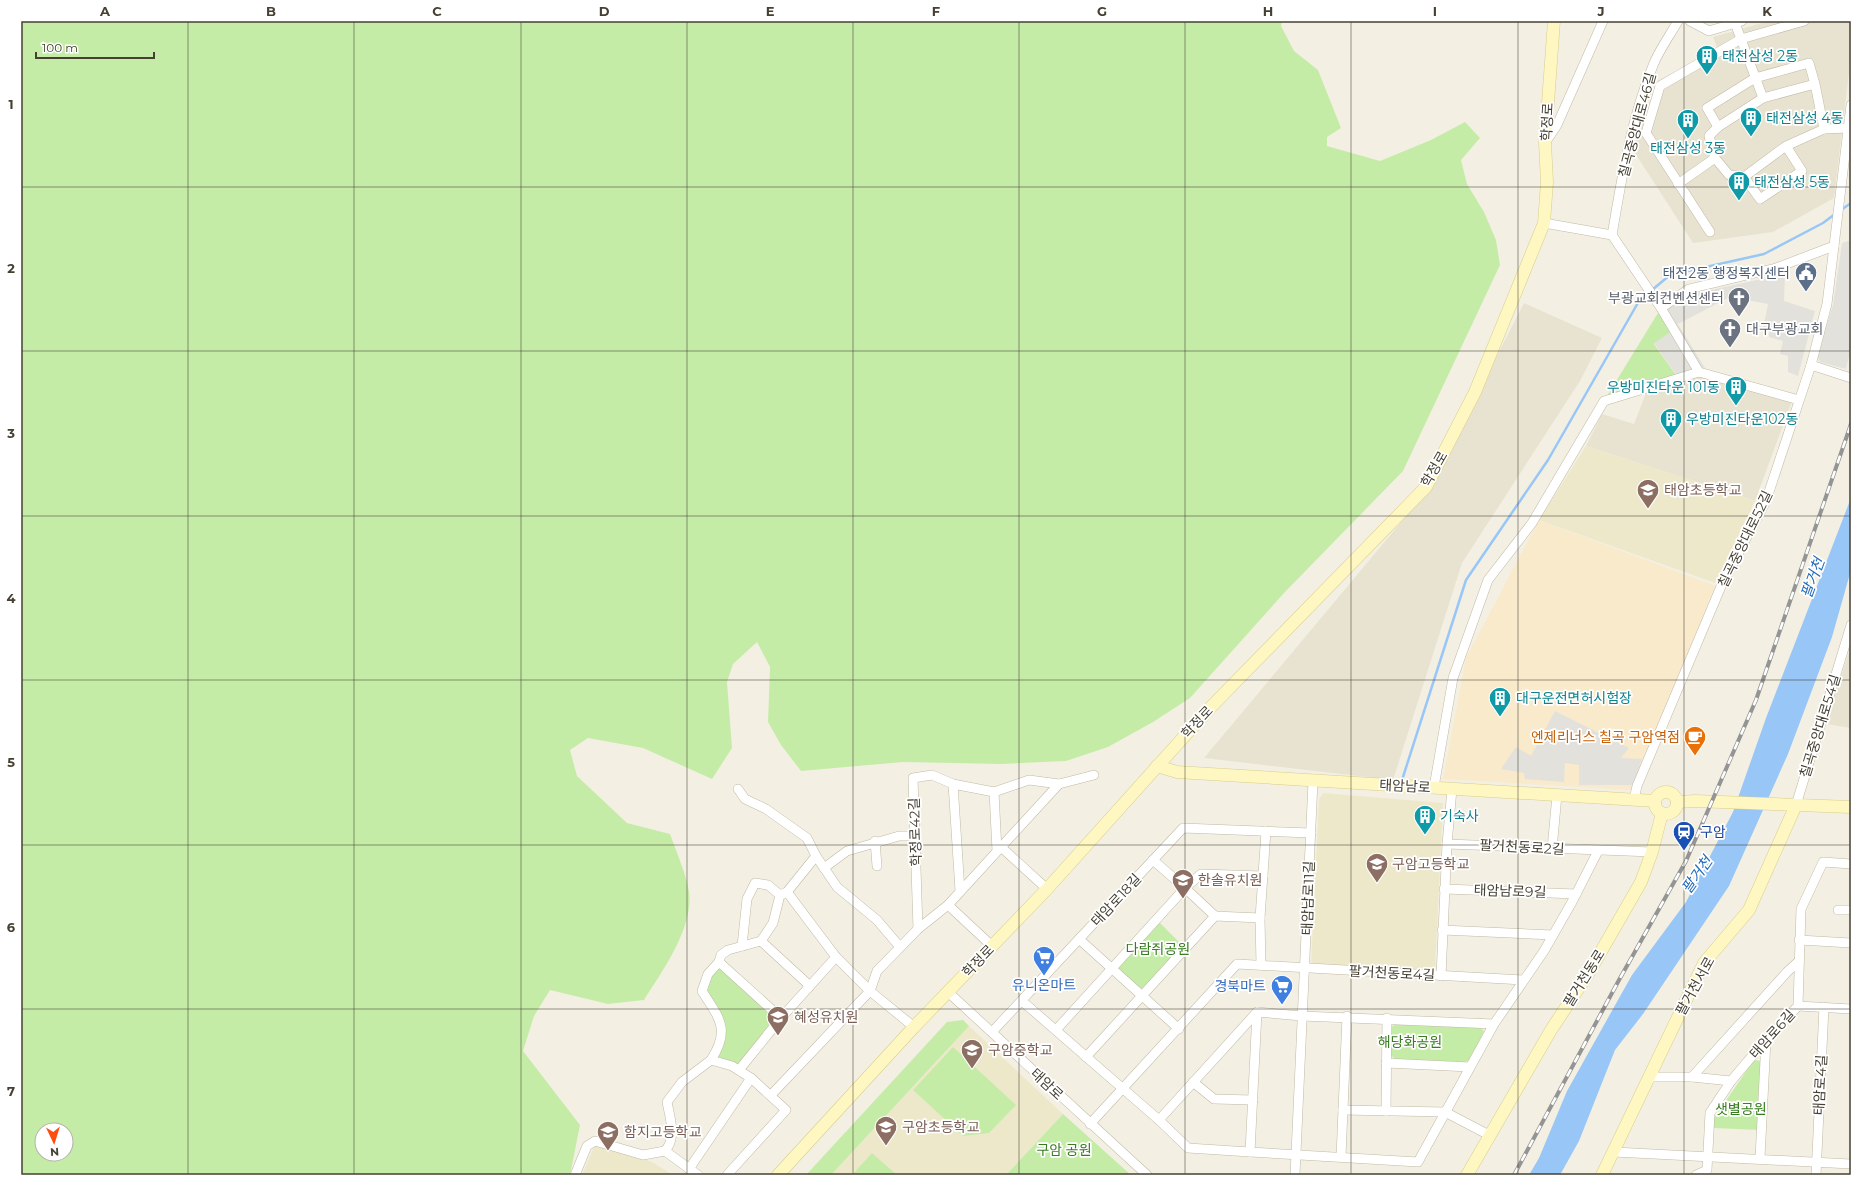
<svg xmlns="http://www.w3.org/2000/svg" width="1872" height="1196" font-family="Montserrat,'Noto Sans KR',sans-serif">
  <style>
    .residential { fill: #e8e3d0 }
    .commercial { fill: #f8eacb }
    .education { fill: #eee8cb }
    .green { fill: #c5eca7; fill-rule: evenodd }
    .parking { fill: #e3e1dc }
    .water { fill: #98c6f7 }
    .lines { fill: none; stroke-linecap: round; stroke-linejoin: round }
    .stream { stroke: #98c6f7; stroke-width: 2.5 }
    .street-casing { stroke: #c0b9a5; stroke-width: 10 }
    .secondary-casing { stroke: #d8cd8e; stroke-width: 13 }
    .street { stroke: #fff; stroke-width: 9 }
    .secondary { stroke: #fff7c1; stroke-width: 12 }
    .rail-casing { stroke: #949494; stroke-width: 4 }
    .rail { stroke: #fff; stroke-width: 2.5; stroke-dasharray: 8; stroke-linecap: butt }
    .grid { fill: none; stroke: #464033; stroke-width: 1; stroke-opacity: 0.55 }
    .labels { text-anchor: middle; stroke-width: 3.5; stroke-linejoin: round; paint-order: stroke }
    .culture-label { font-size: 14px; fill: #0d838f; stroke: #fff; text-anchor: start }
    .street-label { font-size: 14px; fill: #464033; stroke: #fff }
    .service-label { font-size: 14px; fill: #4e5e75; stroke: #fff; text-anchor: end }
    .worship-label { font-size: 14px; fill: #5b616d; stroke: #fff; text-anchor: end }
    .education-label { font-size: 14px; fill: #785e54; stroke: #fff; text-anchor: start }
    .food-label { font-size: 14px; fill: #c56008; stroke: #fff; text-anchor: end }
    .transit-label { font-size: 14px; fill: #164399; stroke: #fff; text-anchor: start }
    .park-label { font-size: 14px; fill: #397c21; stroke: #fff }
    .shop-label { font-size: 14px; fill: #366cbe; stroke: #fff }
    .water-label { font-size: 15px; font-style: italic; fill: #226abb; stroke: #fff }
    .neatline { fill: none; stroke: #464033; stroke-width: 1.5 }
    .grid-label { font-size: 13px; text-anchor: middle; font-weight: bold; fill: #464033 }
  </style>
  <rect width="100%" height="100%" fill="#f3f0e3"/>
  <g class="residential">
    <path d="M 1769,21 L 1851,21 L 1851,56 L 1834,198 L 1773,232 L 1693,243 L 1633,150 L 1657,81 L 1718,50 L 1713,37 Z"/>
    <path d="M 1524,303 L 1602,338 L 1580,381 L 1462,563 L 1393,780 L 1204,758 L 1428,490 Z"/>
    <path d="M 1699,376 L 1792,401 L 1755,501 L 1586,446 L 1602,414 L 1634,424 L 1646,393 Z"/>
    <path d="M 1851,646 L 1851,728 L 1826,724 Z"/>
  </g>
  <path class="commercial" d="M 1539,520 L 1715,586 L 1632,790 L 1443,779 L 1466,658 Z"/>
  <g class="education">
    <path d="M 1586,446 L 1755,501 L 1715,583 L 1539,520 Z"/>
    <path d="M 1323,793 L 1443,803 L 1435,970 L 1311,964 L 1319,799 Z"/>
    <path d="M 969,1026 L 1063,1114 L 1006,1175 L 831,1175 Z"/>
    <path d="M 596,1142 L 652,1162 L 673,1175 L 582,1175 Z"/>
  </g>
  <g class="green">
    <path d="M 21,21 L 1282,21 L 1281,26 L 1294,51 L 1318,70 L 1341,128 L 1327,137 L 1327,146 L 1380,161 L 1431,140 L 1465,122 L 1480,138 L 1461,160 L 1467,184 L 1484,212 L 1496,240 L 1500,265 L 1403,471 L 1284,593 L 1190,698 L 1153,722 L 1108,747 L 1066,761 L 1001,764 L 903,762 L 801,771 L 781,745 L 768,722 L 770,667 L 757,642 L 733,664 L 727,682 L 732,748 L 712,779 L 643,748 L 588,738 L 570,750 L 577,776 L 627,823 L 670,834 C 676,851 687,876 689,892 C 694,927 662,972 644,1000 L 608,1004 L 550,990 L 534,1016 L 523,1051 L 580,1125 L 570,1175 L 21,1175 ZM 42,1130 L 66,1130 L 66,1154 L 42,1154 Z"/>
    <path d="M 1661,308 L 1674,330 L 1654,344 L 1678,378 L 1604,401 Z"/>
    <path d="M 1158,921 L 1184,947 L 1143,991 L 1116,969 Z"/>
    <path d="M 718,966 L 778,1018 L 738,1066 L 714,1058 L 721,1037 L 704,991 Z"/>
    <path d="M 963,1020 L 969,1026 L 831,1175 L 806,1175 L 947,1022 Z"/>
    <path d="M 1397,1023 L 1479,1026 L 1484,1031 L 1471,1060 L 1464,1062 L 1397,1060 L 1390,1055 L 1390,1028 Z"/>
    <path d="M 953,1047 L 1016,1105 L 989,1133 L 963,1136 L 913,1090 Z"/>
    <path d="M 1754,1060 L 1762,1061 L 1759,1130 L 1714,1128 L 1714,1118 Z"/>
    <path d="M 1063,1114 L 1131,1175 L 1006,1175 Z"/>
    <path d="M 872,1153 L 897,1175 L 852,1175 Z"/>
  </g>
  <g class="parking">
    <path d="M 1851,240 L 1851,348 L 1846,369 L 1820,362 L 1817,355 L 1833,305 L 1842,243 Z"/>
    <path d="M 1785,274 L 1784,301 L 1815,311 L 1798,376 L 1788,372 L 1788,356 L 1780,354 L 1783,341 L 1769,337 L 1769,330 L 1763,329 L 1768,304 L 1730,297 L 1678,324 L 1705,368 L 1677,376 L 1654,343 L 1674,330 L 1661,308 L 1692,294 Z"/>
    <path d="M 1555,711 L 1629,748 L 1621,758 L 1642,759 L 1633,785 L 1579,785 L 1579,765 L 1565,763 L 1564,782 L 1525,779 L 1524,773 L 1501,769 L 1516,747 L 1531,756 Z"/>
  </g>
  <path class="water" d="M 1851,498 L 1851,570 L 1832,637 L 1788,754 L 1729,886 L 1643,1014 L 1615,1050 L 1579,1141 L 1560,1175 L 1529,1175 L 1539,1158 L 1567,1091 L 1632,975 L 1686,902 L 1733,812 L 1766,718 Z"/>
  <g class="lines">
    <g class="stream">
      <path d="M 1841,210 L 1851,203"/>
      <path d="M 1652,290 L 1670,275 L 1764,254 L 1823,223 L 1835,214"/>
      <path d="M 1403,777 L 1466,580 L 1548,460 L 1639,301 L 1649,293"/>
    </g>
    <g class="street-casing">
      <g id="street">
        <path d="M 1690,21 L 1709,31 L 1742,21"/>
        <path d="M 1735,23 L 1763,98"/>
        <path d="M 1815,84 L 1763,98 L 1718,127 L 1707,108 L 1755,78 L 1809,63 L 1815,84 L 1824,129 L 1848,128"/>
        <path d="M 1718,127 L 1709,136 L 1715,158 L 1729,175 L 1744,177"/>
        <path d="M 1545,143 L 1557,125 L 1603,21"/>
        <path d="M 1786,146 L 1802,171 L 1760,199 L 1744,177 L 1786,146 L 1824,129"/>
        <path d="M 1678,184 L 1715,158"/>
        <path d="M 1544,223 L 1612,235 L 1661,308 L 1699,372 L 1799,400"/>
        <path d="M 1710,232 L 1646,133 L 1660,86 L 1741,39 L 1804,21"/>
        <path d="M 1612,235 C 1622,177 1631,118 1654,63 C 1660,49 1670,35 1678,21"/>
        <path d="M 1661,308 L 1689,289 L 1776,268 L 1834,246"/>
        <path d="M 1811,365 L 1851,378"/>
        <path d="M 953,784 L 960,891"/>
        <path d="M 1434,787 L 1453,678 L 1488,580 L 1532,523 L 1604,401 L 1699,372"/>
        <path d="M 738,789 L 745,799 L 766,809 L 807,838 L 816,856"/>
        <path d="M 994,792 L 997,851"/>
        <path d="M 1634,799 L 1637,786 L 1722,584 L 1766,501 L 1811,365 L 1827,304 L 1851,105"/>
        <path d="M 1796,805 L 1851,625"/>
        <path d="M 875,841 L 877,866"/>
        <path d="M 1447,844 L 1652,852"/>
        <path d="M 1001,847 L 1047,889"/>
        <path d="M 1552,849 L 1557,795"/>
        <path d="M 824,868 L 847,851 L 899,836 L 915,836"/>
        <path d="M 1444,889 L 1576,894"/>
        <path d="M 787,892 L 816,856 L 837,887 L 877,920 L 900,947"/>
        <path d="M 948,905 L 992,946"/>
        <path d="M 1838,910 L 1851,910"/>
        <path d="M 1215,916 L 1185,888 L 1201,874 L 1263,876"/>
        <path d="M 918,929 L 913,778 L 932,775 L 953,784 L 994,792 L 1029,780 L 1059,784 L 1094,775"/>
        <path d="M 1442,930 L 1553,935"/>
        <path d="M 1079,939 L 1179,1029"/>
        <path d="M 1799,940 L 1851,943"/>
        <path d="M 761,941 L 728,950 L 721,955 L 719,962 L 781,1018"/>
        <path d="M 742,946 L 747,899 L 755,883 L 768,885 L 780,895"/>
        <path d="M 1261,965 L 1260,918 L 1266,831"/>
        <path d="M 1441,976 L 1447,844 L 1452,789"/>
        <path d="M 810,986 L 761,941 L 773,923 L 780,895 L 787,892 L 836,957"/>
        <path d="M 948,992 L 1147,1175"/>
        <path d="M 1022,1001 L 1159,1120 L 1188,1148 L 1250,1152"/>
        <path d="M 1798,1006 L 1851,1009"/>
        <path d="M 1494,1024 L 1302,1016 L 1257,1012 L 1250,1152 L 1418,1162 L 1494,1024 L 1544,951 L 1572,902 L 1598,851"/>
        <path d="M 914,1027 L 870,991 L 877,971 L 918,929 L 948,905 L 1059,784"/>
        <path d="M 1056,1030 L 1185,888 L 1153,860"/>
        <path d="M 992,1032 L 1183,828 L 1311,833"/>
        <path d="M 1086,1057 L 1215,916 L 1260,918"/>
        <path d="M 711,1060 C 731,1029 719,1018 702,991 L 708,974 L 719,962"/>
        <path d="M 1386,1063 L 1470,1067"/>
        <path d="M 739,1070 L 781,1018 L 836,957 L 870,991 L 771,1095"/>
        <path d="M 1649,1077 L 1692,1077 L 1731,1081"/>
        <path d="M 1692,1077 L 1787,972 L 1799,961"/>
        <path d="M 1193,1082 L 1214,1099 L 1253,1100"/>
        <path d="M 1343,1110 L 1445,1112 L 1489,1135"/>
        <path d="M 1386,1111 L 1387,1018"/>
        <path d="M 1159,1120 L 1257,1012"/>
        <path d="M 1090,1124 L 1237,964 L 1523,980"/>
        <path d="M 665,1151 C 677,1138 670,1118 667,1102 L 682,1082 L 711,1060 L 732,1066 L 751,1078"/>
        <path d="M 1614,1152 L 1851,1164"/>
        <path d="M 1341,1157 L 1347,1016"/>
        <path d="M 1760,1158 L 1766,1040"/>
        <path d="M 689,1169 L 751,1078 L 786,1110 L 727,1175"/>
        <path d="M 575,1175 L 587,1146 L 595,1141 L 643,1155 L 665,1151 L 698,1175"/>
        <path d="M 1295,1175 L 1313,781"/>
        <path d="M 1696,1175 L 1707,1170 L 1710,1113 L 1731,1081 L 1764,1042 L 1798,1006 L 1801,909 L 1823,862 L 1851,864"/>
        <path d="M 1816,1175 L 1824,1007"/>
      </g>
    </g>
    <g class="secondary-casing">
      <g id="secondary">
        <path d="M 1157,766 L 1177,772 L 1655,801"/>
        <circle cx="1666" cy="803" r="11"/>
        <path d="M 1677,802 L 1695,801 L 1851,807"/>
        <path d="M 778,1175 L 914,1027 L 1047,889 L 1208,710 L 1426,487 L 1475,392 L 1544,223 L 1547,182 L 1545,143 L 1554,21"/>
        <path d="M 1467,1175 L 1551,1030 L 1588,974 L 1641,882 L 1652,852 L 1662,813"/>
        <path d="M 1602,1175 L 1704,963 L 1749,910 L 1796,805"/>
      </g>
    </g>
    <use href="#street" class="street"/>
    <use href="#secondary" class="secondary"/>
    <g class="rail-casing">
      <path id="rail" d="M 1514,1175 L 1619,980 L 1686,861 L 1756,700 L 1851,424"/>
    </g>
    <use href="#rail" class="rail"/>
  </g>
  <path class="grid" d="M 188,21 L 188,1175M 354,21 L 354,1175M 521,21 L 521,1175M 687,21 L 687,1175M 853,21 L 853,1175M 1019,21 L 1019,1175M 1185,21 L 1185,1175M 1351,21 L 1351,1175M 1518,21 L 1518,1175M 1684,21 L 1684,1175M 21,187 L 1851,187M 21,351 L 1851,351M 21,516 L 1851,516M 21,680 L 1851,680M 21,845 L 1851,845M 21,1009 L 1851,1009"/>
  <defs>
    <g id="building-pin" transform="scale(1.15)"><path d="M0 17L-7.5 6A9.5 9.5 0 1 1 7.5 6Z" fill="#0f9aa8" stroke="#fff"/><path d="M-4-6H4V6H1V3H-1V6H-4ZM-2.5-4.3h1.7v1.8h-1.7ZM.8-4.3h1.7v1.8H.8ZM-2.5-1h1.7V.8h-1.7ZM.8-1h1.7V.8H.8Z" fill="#fff"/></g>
    <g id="civic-pin" transform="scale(1.15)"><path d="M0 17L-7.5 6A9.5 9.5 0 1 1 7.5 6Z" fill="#5c6f8a" stroke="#fff"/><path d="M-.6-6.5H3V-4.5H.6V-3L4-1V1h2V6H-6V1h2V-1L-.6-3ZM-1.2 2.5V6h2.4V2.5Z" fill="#fff"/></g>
    <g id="church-pin" transform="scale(1.15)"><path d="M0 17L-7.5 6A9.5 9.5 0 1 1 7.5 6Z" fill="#6b7280" stroke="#fff"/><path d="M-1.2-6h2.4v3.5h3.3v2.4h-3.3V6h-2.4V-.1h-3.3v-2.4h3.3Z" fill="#fff"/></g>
    <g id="school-pin" transform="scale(1.15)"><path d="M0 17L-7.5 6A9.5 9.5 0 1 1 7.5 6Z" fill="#8d6e63" stroke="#fff"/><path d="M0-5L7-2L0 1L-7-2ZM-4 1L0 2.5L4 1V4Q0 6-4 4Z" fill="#fff"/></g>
    <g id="cafe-pin" transform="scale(1.15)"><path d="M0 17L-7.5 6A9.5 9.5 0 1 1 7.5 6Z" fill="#e8710a" stroke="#fff"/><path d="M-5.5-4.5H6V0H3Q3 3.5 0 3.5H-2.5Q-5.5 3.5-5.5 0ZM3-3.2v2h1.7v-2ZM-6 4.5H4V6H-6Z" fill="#fff"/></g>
    <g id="station-pin" transform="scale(1.15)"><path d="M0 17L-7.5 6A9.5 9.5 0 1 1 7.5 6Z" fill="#1a4fb4" stroke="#fff"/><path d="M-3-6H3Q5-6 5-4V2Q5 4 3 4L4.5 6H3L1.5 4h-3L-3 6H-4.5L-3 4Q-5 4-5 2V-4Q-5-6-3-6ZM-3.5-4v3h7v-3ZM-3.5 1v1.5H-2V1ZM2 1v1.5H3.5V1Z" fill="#fff"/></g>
    <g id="supermarket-pin" transform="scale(1.15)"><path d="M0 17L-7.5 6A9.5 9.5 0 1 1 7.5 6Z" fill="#3f7fe0" stroke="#fff"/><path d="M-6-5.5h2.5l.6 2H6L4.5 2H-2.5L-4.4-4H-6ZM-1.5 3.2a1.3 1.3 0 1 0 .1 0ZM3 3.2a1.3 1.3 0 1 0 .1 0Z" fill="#fff"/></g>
  </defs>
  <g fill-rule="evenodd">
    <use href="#building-pin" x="1707" y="56"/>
    <use href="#building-pin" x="1751" y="118"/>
    <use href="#building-pin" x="1688" y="120"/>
    <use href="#building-pin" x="1739" y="182"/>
    <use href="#civic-pin" x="1806" y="273"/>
    <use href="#church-pin" x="1739" y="298"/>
    <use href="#church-pin" x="1730" y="329"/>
    <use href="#building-pin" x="1736" y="387"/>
    <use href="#building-pin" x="1671" y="419"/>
    <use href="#school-pin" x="1648" y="490"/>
    <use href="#building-pin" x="1500" y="698"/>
    <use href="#cafe-pin" x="1695" y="737"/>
    <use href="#building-pin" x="1425" y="816"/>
    <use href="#station-pin" x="1684" y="832"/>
    <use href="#school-pin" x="1377" y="864"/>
    <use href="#school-pin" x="1183" y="880"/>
    <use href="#supermarket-pin" x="1044" y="957"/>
    <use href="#supermarket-pin" x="1282" y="986"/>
    <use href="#school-pin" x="778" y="1017"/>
    <use href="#school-pin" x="972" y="1050"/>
    <use href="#school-pin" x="886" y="1127"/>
    <use href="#school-pin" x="608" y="1132"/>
  </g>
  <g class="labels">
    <g class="culture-label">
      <text x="1722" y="61">태전삼성 2동</text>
      <text x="1766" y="123">태전삼성 4동</text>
      <text x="1688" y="153" text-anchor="middle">태전삼성 3동</text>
      <text x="1754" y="187">태전삼성 5동</text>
      <text x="1720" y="392" text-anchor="end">우방미진타운 101동</text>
      <text x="1686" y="424">우방미진타운102동</text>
      <text x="1516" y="703">대구운전면허시험장</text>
      <text x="1440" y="821">기숙사</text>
    </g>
    <g class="street-label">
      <text transform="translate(1547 122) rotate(-87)" y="5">학정로</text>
      <text transform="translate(1637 125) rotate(-75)" y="5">칠곡중앙대로46길</text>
      <text transform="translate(1434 469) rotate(-60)" y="5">학정로</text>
      <text transform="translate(1745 539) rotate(-64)" y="5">칠곡중앙대로52길</text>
      <text transform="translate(1197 722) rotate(-47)" y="5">학정로</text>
      <text transform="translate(1820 726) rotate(-73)" y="5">칠곡중앙대로54길</text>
      <text transform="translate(1405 786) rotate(3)" y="5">태암남로</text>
      <text transform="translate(915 832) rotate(-92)" y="5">학정로42길</text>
      <text transform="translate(1522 847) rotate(3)" y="5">팔거천동로2길</text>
      <text transform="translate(1510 891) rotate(2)" y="5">태암남로9길</text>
      <text transform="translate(1308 898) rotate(-88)" y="5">태암남로11길</text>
      <text transform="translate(1116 900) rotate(-47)" y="5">태암로18길</text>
      <text transform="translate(978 961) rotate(-46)" y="5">학정로</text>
      <text transform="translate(1392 973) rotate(3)" y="5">팔거천동로4길</text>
      <text transform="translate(1584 978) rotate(-58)" y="5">팔거천동로</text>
      <text transform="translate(1695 986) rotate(-61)" y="5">팔거천서로</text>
      <text transform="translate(1772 1034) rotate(-48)" y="5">태암로6길</text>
      <text transform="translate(1047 1084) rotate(43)" y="5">태암로</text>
      <text transform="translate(1820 1085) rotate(-87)" y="5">태암로4길</text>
    </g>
    <g class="service-label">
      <text x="1790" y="278">태전2동 행정복지센터</text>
    </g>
    <g class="worship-label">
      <text x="1724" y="303">부광교회컨벤션센터</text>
      <text x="1746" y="334" text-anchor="start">대구부광교회</text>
    </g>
    <g class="education-label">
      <text x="1664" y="495">태암초등학교</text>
      <text x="1392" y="869">구암고등학교</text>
      <text x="1198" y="885">한솔유치원</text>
      <text x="794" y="1022">혜성유치원</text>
      <text x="988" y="1055">구암중학교</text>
      <text x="902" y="1132">구암초등학교</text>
      <text x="624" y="1137">함지고등학교</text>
    </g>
    <g class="food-label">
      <text x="1680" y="742">엔제리너스 칠곡 구암역점</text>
    </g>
    <g class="transit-label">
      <text x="1700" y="837">구암</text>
    </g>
    <g class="park-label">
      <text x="1158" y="954">다람쥐공원</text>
      <text x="1410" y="1047">해당화공원</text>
      <text x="1741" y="1114">샛별공원</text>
      <text x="1064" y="1155">구암 공원</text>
    </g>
    <g class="shop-label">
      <text x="1044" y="990">유니온마트</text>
      <text x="1266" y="991" text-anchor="end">경북마트</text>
    </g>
    <g class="water-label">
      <text transform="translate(1813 578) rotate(-70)" y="5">팔거천</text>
      <text transform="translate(1697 875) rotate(-55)" y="5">팔거천</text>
    </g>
  </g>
  <rect width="1872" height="1196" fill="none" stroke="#ffffff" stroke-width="44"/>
  <g transform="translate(54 1142) rotate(176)"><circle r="19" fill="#ffffff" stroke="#b5b3ad"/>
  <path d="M0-3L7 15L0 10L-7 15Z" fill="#ff4d0e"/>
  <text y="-6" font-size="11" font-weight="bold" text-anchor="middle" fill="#464033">N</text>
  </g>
  <path d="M36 52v6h118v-6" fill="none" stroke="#464033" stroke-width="2"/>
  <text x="42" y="52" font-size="12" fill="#464033" stroke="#ffffff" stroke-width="3" paint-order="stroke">100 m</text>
  <rect x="22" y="22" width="1828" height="1152" class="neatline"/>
  <g class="grid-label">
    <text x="105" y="16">A</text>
    <text x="271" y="16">B</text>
    <text x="437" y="16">C</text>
    <text x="604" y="16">D</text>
    <text x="770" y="16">E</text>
    <text x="936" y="16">F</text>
    <text x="1102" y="16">G</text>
    <text x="1268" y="16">H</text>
    <text x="1435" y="16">I</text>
    <text x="1601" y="16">J</text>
    <text x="1767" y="16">K</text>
    <text x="11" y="109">1</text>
    <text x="11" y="273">2</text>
    <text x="11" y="438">3</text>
    <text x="11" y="603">4</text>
    <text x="11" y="767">5</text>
    <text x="11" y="932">6</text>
    <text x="11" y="1096">7</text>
  </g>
</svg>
